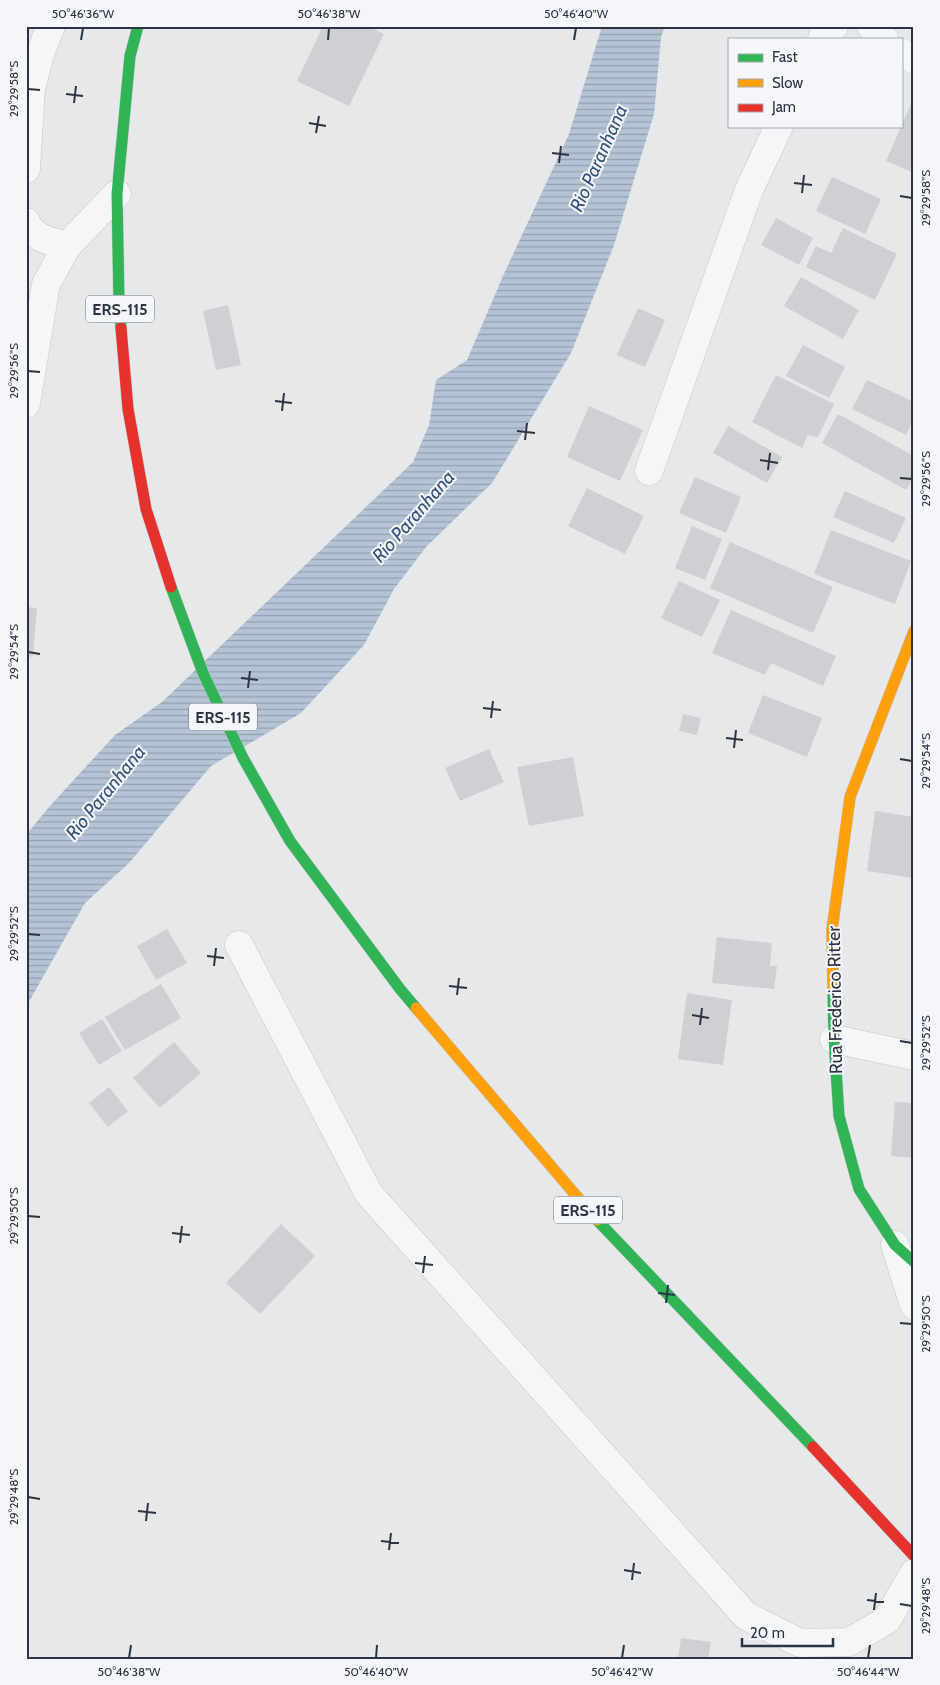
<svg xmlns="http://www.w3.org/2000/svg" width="940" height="1685" font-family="Cabin,sans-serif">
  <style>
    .water { fill: url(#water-rules) }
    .building { fill: #ced0d3 }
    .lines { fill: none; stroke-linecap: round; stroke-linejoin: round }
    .street-casing { stroke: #c4c6c8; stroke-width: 29 }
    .fast-casing { stroke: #c4c6c8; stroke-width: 12 }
    .slow-casing { stroke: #c4c6c8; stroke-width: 12 }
    .jam-casing { stroke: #c4c6c8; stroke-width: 12 }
    .street { stroke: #f5f6f7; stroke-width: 28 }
    .fast { stroke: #30b455; stroke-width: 11 }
    .slow { stroke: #ff9f0a; stroke-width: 11 }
    .jam { stroke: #e5322d; stroke-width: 11 }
    .ticks { fill: none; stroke: #2b3445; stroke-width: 2 }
    .labels { text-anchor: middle; stroke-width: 4; stroke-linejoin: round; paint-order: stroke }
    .shield { fill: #f4f6f9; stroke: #676e7b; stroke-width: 1 }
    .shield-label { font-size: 16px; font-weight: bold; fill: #2b3445 }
    .street-label { font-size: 18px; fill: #2b3445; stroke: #f4f6f9 }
    .water-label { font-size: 19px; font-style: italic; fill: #34527a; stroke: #f4f6f9 }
    .neatline { fill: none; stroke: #2b3445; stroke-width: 2 }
    .ticks-label { font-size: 12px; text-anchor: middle; fill: #2b3445 }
  </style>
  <defs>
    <pattern id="water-rules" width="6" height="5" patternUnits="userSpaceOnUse" patternTransform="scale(1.25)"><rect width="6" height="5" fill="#b4c4d5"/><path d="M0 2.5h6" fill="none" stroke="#93a0af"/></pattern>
  </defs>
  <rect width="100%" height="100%" fill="#e6e8ea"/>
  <path class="water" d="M 602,26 L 665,26 L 661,37 L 654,114 L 614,245 L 571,353 L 492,483 L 426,547 L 394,589 L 364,645 L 301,713 L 211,766 L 129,863 L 85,903 L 26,1007 L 26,835 L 49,807 L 115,735 L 162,702 L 413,462 L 429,425 L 436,380 L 467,360 L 503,276 L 569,134 Z"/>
  <g class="building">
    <path d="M 323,26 L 367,26 L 384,34 L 349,106 L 297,81 Z"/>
    <path d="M 914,97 L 914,173 L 886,161 Z"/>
    <path d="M 832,177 L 881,199 L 865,234 L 816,211 Z"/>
    <path d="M 776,218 L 813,238 L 799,265 L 761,245 Z"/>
    <path d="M 843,228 L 897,254 L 875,300 L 806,267 L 816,246 L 831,253 Z"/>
    <path d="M 801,277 L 859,310 L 843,339 L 784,306 Z"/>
    <path d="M 228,305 L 241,365 L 216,370 L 203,311 Z"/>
    <path d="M 638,308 L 665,320 L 645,367 L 617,355 Z"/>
    <path d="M 803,345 L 845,367 L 829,398 L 786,376 Z"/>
    <path d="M 776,375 L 834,404 L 818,437 L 808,435 L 802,448 L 752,422 Z"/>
    <path d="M 867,380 L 914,402 L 914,419 L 906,435 L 852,409 Z"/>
    <path d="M 589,406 L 643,430 L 620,481 L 567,457 Z"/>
    <path d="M 838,414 L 914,456 L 912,461 L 914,463 L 914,476 L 906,490 L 822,443 Z"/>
    <path d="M 728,426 L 782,457 L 767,483 L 713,453 Z"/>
    <path d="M 695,477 L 741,497 L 726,533 L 679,513 Z"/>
    <path d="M 587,488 L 644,516 L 625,554 L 568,526 Z"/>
    <path d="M 845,491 L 906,518 L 894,543 L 833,517 Z"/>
    <path d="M 692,526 L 722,539 L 705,580 L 675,568 Z"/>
    <path d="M 831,530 L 911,561 L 895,604 L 814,574 Z"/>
    <path d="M 730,542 L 833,587 L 813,633 L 710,588 Z"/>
    <path d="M 679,581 L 720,600 L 702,637 L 661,618 Z"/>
    <path d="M 26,607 L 37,608 L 33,657 L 26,656 Z"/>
    <path d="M 731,610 L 836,656 L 823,686 L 771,663 L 765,675 L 712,653 Z"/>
    <path d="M 763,695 L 822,718 L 807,757 L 748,733 Z"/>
    <path d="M 683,714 L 701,718 L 697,735 L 679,731 Z"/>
    <path d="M 489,749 L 504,782 L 460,801 L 445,768 Z"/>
    <path d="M 573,757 L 584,816 L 529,826 L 517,767 Z"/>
    <path d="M 875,811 L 914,817 L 914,878 L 867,871 Z"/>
    <path d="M 167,929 L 187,963 L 156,980 L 137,946 Z"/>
    <path d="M 717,937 L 772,943 L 770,966 L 777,966 L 774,989 L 712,983 Z"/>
    <path d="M 161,984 L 181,1018 L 125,1050 L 105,1017 Z"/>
    <path d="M 687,993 L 732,1000 L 723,1065 L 678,1059 Z"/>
    <path d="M 102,1019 L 122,1051 L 99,1065 L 79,1033 Z"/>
    <path d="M 174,1042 L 201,1073 L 160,1108 L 133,1078 Z"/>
    <path d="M 109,1087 L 128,1111 L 108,1127 L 89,1103 Z"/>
    <path d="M 895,1102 L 914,1103 L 914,1158 L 891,1156 Z"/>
    <path d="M 281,1224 L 315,1256 L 260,1314 L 226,1283 Z"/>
    <path d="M 681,1638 L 711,1642 L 708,1659 L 678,1659 Z"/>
  </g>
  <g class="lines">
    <g class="street-casing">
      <g id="street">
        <path d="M 871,26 L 884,39"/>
        <path d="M 822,39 L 824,34 L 834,26"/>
        <path d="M 901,52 L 914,60"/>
        <path d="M 26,169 L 31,89 L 41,51 L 51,26"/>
        <path d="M 26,222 C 33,239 51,241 67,246"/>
        <path d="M 26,404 L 46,284 L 67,246 L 117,194"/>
        <path d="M 649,471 L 749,190 L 779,126"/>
        <path d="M 239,945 L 369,1194 L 746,1616 L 800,1643 L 849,1642 L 887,1620 L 914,1573"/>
        <path d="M 834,1039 L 914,1056"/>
        <path d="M 895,1245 L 914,1305"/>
      </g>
    </g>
    <g class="fast-casing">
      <g id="fast">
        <path d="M 121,328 L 119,302 L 117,194 L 130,56 L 138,26"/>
        <path d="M 171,587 L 203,673 L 243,758 L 290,841 L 400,989 L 416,1008"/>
        <path d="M 833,989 L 834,1039 L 839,1116 L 859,1189 L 895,1245 L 914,1262"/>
        <path d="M 597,1220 L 813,1447"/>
      </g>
    </g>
    <g class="slow-casing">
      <g id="slow">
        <path d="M 833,989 L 832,930 L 850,797 L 914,631"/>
        <path d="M 416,1008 L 597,1220"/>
      </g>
    </g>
    <g class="jam-casing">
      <g id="jam">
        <path d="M 121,328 L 128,409 L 146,509 L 171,587"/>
        <path d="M 813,1447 L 914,1556"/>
      </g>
    </g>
    <use href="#street" class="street"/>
    <use href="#fast" class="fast"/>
    <use href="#slow" class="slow"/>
    <use href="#jam" class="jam"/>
  </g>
  <path class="ticks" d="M 81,40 L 83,28M 328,40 L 329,28M 574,40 L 576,28M 28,89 L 40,90M 66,94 L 83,96M 74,103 L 76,86M 309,123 L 326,126M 316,133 L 319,116M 552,153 L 569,155M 559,163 L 561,146M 794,183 L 812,185M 802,193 L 804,175M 900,196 L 912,198M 28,371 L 40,372M 275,401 L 292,403M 282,411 L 284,393M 517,431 L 535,433M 525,440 L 527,423M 760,460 L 778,463M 768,470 L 770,453M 900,478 L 912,479M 28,652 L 40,654M 241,678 L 258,680M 248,688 L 250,671M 483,708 L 501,710M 491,718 L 493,701M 726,738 L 743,740M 734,748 L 736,730M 900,759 L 912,761M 28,934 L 40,935M 207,956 L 224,958M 214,966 L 216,948M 449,986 L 467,988M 457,995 L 459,978M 692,1015 L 709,1018M 700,1025 L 702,1008M 900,1041 L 912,1043M 28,1216 L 40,1217M 172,1233 L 190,1235M 180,1243 L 182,1226M 415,1263 L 433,1265M 423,1273 L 425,1256M 658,1293 L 675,1295M 666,1303 L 668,1285M 900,1323 L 912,1324M 28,1497 L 40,1499M 138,1511 L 156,1513M 146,1521 L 148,1503M 381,1541 L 399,1543M 389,1550 L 391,1533M 624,1570 L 641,1573M 632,1580 L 634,1563M 867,1600 L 884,1602M 900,1604 L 912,1606M 874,1610 L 876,1593M 129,1658 L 131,1645M 376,1658 L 377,1645M 622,1658 L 624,1645M 868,1658 L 870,1645"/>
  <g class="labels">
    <g class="shield">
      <rect x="86" y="295.5" width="68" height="27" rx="4"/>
      <rect x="189" y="703.5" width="68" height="27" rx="4"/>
      <rect x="554" y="1196.5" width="68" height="27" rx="4"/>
    </g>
    <g class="shield-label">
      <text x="120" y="315">ERS-115</text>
      <text x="223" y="723">ERS-115</text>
      <text x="588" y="1216">ERS-115</text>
    </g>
    <g class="street-label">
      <text transform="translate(835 1000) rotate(-91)" y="6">Rua Frederico Ritter</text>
    </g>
    <g class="water-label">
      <text transform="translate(598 158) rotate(-66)" y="7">Rio Paranhana</text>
      <text transform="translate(413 516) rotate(-49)" y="7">Rio Paranhana</text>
      <text transform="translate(105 792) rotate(-51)" y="7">Rio Paranhana</text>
    </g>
  </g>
  <rect width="940" height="1685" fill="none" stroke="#f4f6f9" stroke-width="55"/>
  <rect x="728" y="38" width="175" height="90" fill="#f4f6f9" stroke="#a4a8b1"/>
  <rect x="738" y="54" width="25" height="8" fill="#30b455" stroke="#a4a8b1"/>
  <text x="772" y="62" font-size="15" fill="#2b3445">Fast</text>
  <rect x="738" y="79" width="25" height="8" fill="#ff9f0a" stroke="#a4a8b1"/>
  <text x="772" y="88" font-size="15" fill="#2b3445">Slow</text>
  <rect x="738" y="104" width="25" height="8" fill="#e5322d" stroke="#a4a8b1"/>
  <text x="772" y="112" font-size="15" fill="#2b3445">Jam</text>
  <path d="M742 1638v8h91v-8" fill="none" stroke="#2b3445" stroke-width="2.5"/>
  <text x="750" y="1638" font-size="15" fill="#2b3445" stroke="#f4f6f9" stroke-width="4" paint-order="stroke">20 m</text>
  <rect x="28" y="28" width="884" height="1630" class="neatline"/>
  <g class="ticks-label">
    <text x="83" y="18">50°46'36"W</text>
    <text x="329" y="18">50°46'38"W</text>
    <text x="576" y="18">50°46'40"W</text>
    <text transform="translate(14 89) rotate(-90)" y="4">29°29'58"S</text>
    <text transform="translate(926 198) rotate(-90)" y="4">29°29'58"S</text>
    <text transform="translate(14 371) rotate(-90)" y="4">29°29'56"S</text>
    <text transform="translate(926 479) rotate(-90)" y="4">29°29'56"S</text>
    <text transform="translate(14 652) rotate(-90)" y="4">29°29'54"S</text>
    <text transform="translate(926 761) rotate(-90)" y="4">29°29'54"S</text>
    <text transform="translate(14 934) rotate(-90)" y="4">29°29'52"S</text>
    <text transform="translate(926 1043) rotate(-90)" y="4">29°29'52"S</text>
    <text transform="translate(14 1216) rotate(-90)" y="4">29°29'50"S</text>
    <text transform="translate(926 1324) rotate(-90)" y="4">29°29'50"S</text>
    <text transform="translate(14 1497) rotate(-90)" y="4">29°29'48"S</text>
    <text transform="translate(926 1606) rotate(-90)" y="4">29°29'48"S</text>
    <text x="129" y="1676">50°46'38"W</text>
    <text x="376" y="1676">50°46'40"W</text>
    <text x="622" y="1676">50°46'42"W</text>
    <text x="868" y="1676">50°46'44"W</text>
  </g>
</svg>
